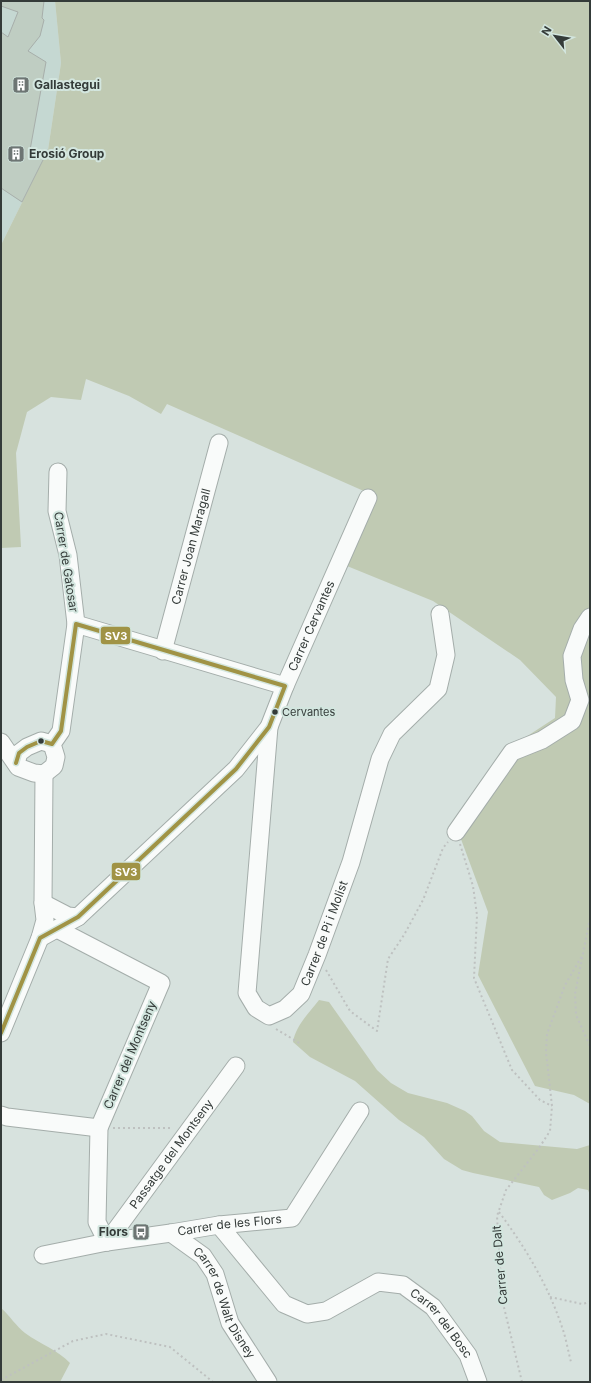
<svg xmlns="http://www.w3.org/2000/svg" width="591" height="1383" font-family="Inter,sans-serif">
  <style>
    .built { fill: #c5d8d2 }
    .green { fill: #c0cab3 }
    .building { fill: #bfcdc2; stroke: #a7aeaa }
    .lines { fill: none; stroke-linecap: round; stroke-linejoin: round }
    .minor-casing { stroke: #a4adaa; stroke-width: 19 }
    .path { stroke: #bec1c0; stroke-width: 2; stroke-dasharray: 2 3; stroke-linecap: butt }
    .minor { stroke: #f9fbfa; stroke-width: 17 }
    .bus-1-casing { stroke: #d3e6df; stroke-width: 7 }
    .bus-1 { stroke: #a09345; stroke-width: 4 }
    .bus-dot { fill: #343b39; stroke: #d3e6df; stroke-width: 1.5 }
    .labels { text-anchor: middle; stroke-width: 4; stroke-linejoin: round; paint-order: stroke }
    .bus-label { font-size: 11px; fill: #343b39; stroke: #d3e6df; text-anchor: start }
    .poi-label { font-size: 12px; font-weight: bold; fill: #343b39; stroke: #d3e6df; text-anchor: start }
    .street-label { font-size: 12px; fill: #343b39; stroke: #d3e6df }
    .line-badge { stroke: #d3e6df; stroke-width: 1.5 }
    .badge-label { font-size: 11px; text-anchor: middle; font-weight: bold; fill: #fff }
  </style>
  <rect width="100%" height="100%" fill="#d7e2de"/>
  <path class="built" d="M 1,1 L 55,1 L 61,63 L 48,150 L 1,245 Z"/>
  <g class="green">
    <path d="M 55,1 L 590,1 L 590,1104 L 574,1095 L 535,1086 L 478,975 L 488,912 L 455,823 L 509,748 L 555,718 L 556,697 L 520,660 L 433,601 L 347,566 L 366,492 L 167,404 L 161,414 L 129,396 L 86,379 L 81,400 L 51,397 L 27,412 L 16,453 L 21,547 L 1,548 L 1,245 L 48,150 L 61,63 Z"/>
    <path d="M 319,1000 L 329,1002 L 377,1070 L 391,1083 L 408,1093 L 447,1103 L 465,1111 L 472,1116 L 484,1131 L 500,1142 L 577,1149 L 590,1145 L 590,1195 L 588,1190 L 578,1188 L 570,1193 L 552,1200 L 544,1195 L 539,1187 L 473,1173 L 462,1170 L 444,1159 L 424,1137 L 399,1120 L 355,1081 L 310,1057 L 293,1042 C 296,1025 309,1013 319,1000 Z"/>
    <path d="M 1,1308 C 10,1316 16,1326 25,1333 C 40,1344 58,1350 70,1363 L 60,1382 L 1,1382 Z"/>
  </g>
  <path class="building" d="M 1,1 L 44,1 L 42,18 L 44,20 L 40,36 L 28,51 L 46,62 L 30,150 L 48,150 L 22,202 L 1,188 L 1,32 L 8,37 L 18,12 L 1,6 Z"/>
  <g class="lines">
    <g class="minor-casing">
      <g id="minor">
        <path d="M 76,624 L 285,686"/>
        <path id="s1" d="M 163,651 L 219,443"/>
        <path id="s2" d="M 269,727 L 247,993 L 256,1008 L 269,1016 L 285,1009 L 301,994 L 317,955 L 351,862 L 380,759 L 392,734 L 438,689 L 446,655 L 440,614"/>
        <path d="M 1,742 L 18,767 L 34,773 L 44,774 L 54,766 L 56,757 L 52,744 L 61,731 L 76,624 L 68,555 L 57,511 L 58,472"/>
        <path d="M 16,763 L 19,753 L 27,747 L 41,741 L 52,744"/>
        <path d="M 456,832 L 512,752 L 542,740 L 572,721 L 580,700 L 574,680 L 572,656 L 582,629 L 590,617"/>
        <path d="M 43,903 L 68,916 L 78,917"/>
        <path d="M 57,929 L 161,983 L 99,1128 L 97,1222 L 107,1242"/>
        <path id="s3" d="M 40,938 L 78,917 L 236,769 L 269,727 L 285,686 L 368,498"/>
        <path d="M 1,1033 L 40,938 L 45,920 L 43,903 L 44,774"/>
        <path d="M 1,1115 L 7,1117 L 99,1128"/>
        <path id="s4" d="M 219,1225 L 284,1304 L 307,1314 L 326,1311 L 378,1282 L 403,1285 L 433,1307 L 468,1355 L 478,1382"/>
        <path id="s5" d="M 171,1233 L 203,1256 L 215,1274 L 230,1323 L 268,1382"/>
        <path id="s6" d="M 107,1242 L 236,1066"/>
        <path id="s7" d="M 43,1255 L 107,1242 L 171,1233 L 219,1225 L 292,1218 L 360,1111"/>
      </g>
    </g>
    <g class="path">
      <path d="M 460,844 L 473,886 L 477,915 L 474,978 L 512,1070 L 540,1100 L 552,1106"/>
      <path d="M 590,918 L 575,994 L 576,1015 L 590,1046"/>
      <path d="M 326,970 L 350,1011 L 377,1031 L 388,959 L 404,935 L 423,900 L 443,848 L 448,842"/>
      <path d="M 276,1029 L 301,1044"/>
      <path d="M 113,1128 L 173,1128"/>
      <path d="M 499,1212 C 525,1247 548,1285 562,1327 C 566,1338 568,1351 571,1362"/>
      <path d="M 550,1297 L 582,1304 L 590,1302"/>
      <path d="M 1,1380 L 73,1341 L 106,1334 L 170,1347 L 213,1382"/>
      <path d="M 522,1382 L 502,1299 L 497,1216 L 506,1190 L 539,1148 L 550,1131 L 552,1106 L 546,1052 L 547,1034 L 565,985 L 583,954"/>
    </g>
    <use href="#minor" class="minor"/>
    <g class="bus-1-casing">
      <path id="bus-1" d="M 1,1033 L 40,938 L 78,917 L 236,769 L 269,727 L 285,686 L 76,624 L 61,731 L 52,744 L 41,741 L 27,747 L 19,753 L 16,763"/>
    </g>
    <use href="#bus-1" class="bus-1"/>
  </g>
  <defs>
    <g id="building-square" transform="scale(0.9)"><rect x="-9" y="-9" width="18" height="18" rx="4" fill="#6d7573" stroke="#d3e6df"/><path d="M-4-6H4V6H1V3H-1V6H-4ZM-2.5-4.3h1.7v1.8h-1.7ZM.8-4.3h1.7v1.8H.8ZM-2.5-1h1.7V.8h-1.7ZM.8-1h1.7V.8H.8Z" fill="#fff"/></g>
    <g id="bus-square" transform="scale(0.9)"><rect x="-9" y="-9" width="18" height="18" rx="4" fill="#6d7573" stroke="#d3e6df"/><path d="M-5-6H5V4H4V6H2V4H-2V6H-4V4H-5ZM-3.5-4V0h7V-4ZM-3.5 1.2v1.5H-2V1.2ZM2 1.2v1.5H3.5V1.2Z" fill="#fff"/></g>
  </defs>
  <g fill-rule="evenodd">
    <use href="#building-square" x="21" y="85"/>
    <use href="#building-square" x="16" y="154"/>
    <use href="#bus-square" x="141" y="1232"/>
  </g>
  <g class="bus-dot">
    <circle cx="275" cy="712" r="3.5"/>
    <circle cx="41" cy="741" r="3.5"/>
  </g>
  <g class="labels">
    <g class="bus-label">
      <text x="282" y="716">Cervantes</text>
    </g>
    <g class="poi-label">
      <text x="34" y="89">Gallastegui</text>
      <text x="29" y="158">Erosió Group</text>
      <text x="128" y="1236" text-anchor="end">Flors</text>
    </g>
    <g class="street-label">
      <text dy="4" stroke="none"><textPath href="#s1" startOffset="108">Carrer Joan Maragall</textPath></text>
      <text transform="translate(66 562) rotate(81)" y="4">Carrer de Gatosar</text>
      <text dy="4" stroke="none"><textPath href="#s3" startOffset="423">Carrer Cervantes</textPath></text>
      <text dy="4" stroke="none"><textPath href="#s2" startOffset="404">Carrer de Pi i Molist</textPath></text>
      <text transform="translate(130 1055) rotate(-67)" y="4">Carrer del Montseny</text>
      <text dy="4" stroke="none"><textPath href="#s6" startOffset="109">Passatge del Montseny</textPath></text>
      <text dy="4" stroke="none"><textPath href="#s7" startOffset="189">Carrer de les Flors</textPath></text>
      <text transform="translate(500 1265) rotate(-95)" y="4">Carrer de Dalt</text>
      <text dy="4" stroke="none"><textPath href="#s5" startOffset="91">Carrer de Walt Disney</textPath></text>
      <text dy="4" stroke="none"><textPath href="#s4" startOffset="286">Carrer del Bosc</textPath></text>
    </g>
  </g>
  <g class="line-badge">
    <rect x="100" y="626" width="31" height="19" rx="4" fill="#a09345"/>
    <rect x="111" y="862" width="30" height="19" rx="4" fill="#a09345"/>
  </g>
  <g class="badge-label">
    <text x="116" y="640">SV3</text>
    <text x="126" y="876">SV3</text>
  </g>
  <rect width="591" height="1383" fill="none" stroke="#343b39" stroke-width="4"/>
  <g transform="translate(555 36) rotate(301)" stroke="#d3e6df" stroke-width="3" paint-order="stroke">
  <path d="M0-3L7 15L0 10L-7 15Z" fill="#343b39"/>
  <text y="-6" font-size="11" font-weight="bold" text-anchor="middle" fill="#343b39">N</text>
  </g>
</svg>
